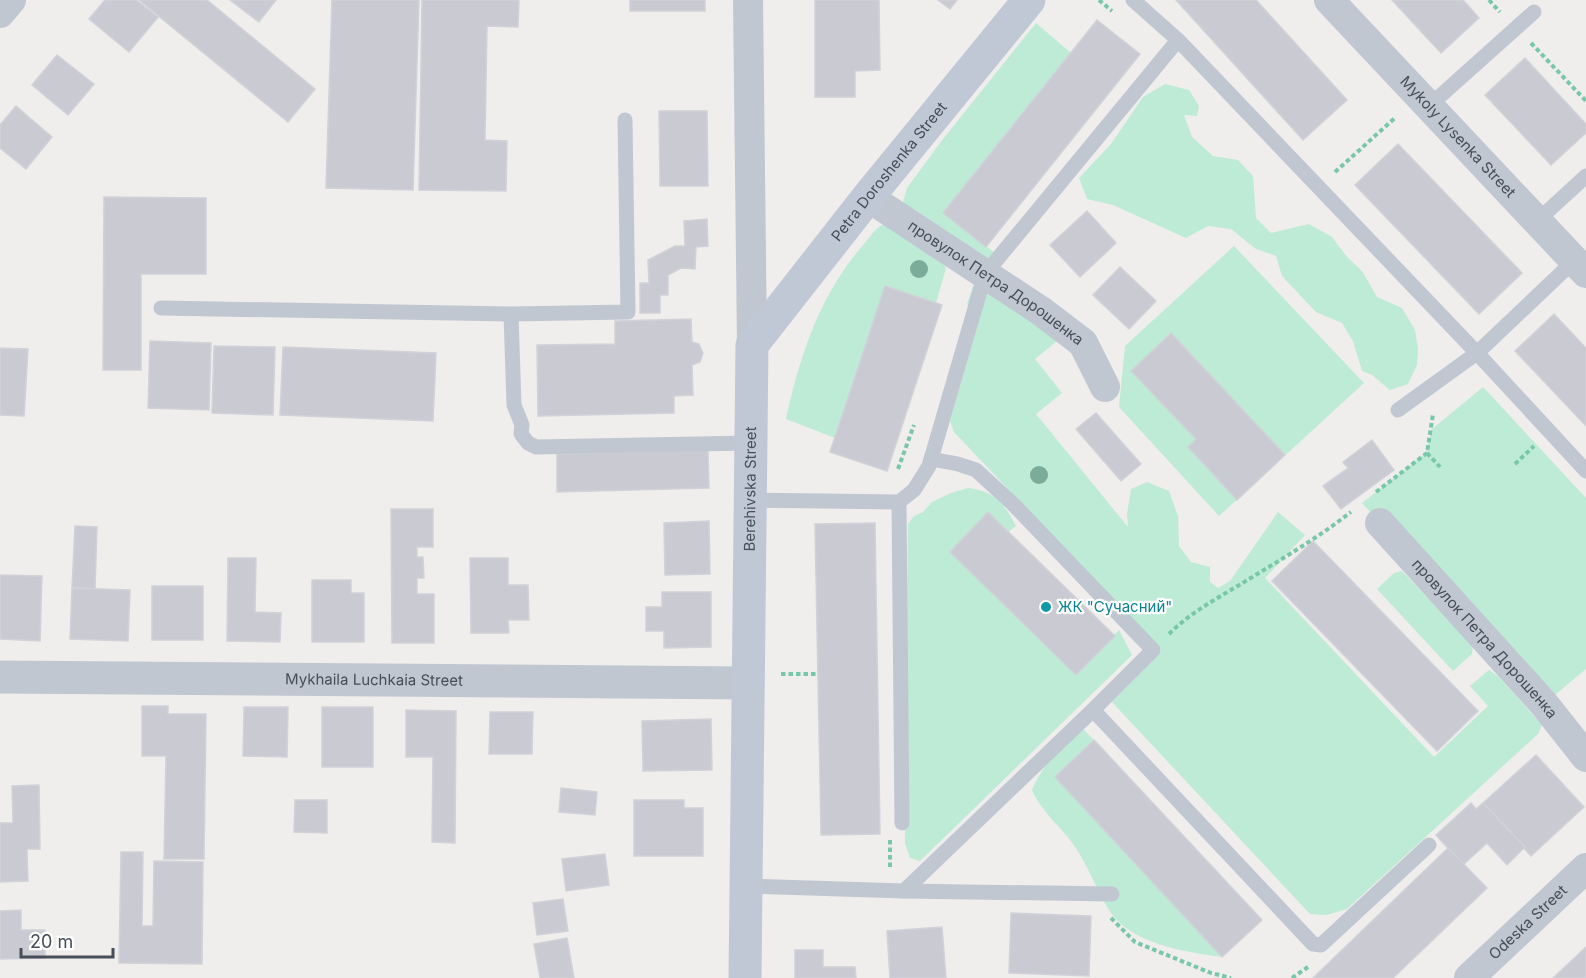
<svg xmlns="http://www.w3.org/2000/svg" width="1586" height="978" font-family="Inter,sans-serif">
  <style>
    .green { fill: #bdebd5 }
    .building { fill: #cacbd2; stroke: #d1d2d8; stroke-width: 1.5 }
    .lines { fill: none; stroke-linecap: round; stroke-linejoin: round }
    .path { stroke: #78c7aa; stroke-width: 4; stroke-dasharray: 4.5 3; stroke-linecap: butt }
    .service { stroke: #c1c7d1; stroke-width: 15 }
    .minor { stroke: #c1c7d1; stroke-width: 30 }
    .tertiary { stroke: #c1c7d1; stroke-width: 33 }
    .secondary { stroke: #c1c8d5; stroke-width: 33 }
    .tree { fill: #7bab99 }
    .culture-dot { fill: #0f9aa8; stroke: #fff; stroke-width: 2 }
    .labels { text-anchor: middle; stroke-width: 4.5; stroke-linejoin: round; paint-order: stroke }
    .street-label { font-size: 15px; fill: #464e59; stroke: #fff }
    .culture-label { font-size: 15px; fill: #0d838f; stroke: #fff; text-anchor: start }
  </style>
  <rect width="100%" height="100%" fill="#f0eded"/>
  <g class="green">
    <path d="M 1036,23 L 1071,53 L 943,213 L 1004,260 L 993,274 L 905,210 L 903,202 L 907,188 L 943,139 Z"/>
    <path d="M 1165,84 L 1189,90 L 1199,106 L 1197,116 L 1184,115 L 1192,137 L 1213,156 L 1238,160 L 1253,176 L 1256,218 L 1271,233 L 1309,224 L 1332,237 L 1347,257 L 1362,271 L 1377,297 L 1402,308 L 1415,330 L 1418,348 L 1417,365 L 1408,384 L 1390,390 L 1372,375 L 1362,371 L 1353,341 L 1342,323 L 1316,312 L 1282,276 L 1276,256 L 1256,249 L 1231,229 L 1208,226 L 1186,238 L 1113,205 L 1087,199 L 1079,178 L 1111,144 L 1143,97 Z"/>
    <path d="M 887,223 L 942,262 L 946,268 L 936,303 L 885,287 L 835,438 L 786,419 C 800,355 820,294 864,244 C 871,236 877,225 887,223 Z"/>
    <path d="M 1234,246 L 1364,383 L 1219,516 L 1119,407 L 1125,346 Z"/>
    <path d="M 976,277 L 1062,337 L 1035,359 L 1062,393 L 1036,414 L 1128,527 L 1127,514 L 1131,489 L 1147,482 L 1169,491 L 1178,516 L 1179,546 L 1191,562 L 1210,567 L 1210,582 L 1218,588 L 1230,581 L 1278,512 L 1305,535 L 1265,578 L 1434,757 L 1488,706 L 1470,686 L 1489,670 L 1498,676 L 1542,725 L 1538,734 L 1347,909 L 1326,915 L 1310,914 L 1112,702 L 1161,651 L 954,432 L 950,421 L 978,324 L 971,309 L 967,304 Z"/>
    <path d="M 1483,387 L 1586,498 L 1586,669 L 1544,704 L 1362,503 L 1426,453 L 1431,430 Z"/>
    <path d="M 968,488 C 994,491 1004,503 1016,526 L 1008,532 L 988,512 L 950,552 L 1076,675 L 1119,630 L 1132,655 L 920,861 L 910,858 L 905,843 L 908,524 L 914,516 L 923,512 L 932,502 L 951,493 Z"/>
    <path d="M 1402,571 L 1473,646 L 1472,654 L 1453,671 L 1377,589 L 1394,573 Z"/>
    <path d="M 1082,728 L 1094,740 L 1055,777 L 1222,957 C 1186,952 1130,944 1109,910 C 1098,892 1090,871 1079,853 C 1066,830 1042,814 1032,790 C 1043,763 1062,747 1082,728 Z"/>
  </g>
  <g class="building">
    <path d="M 105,0 L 136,0 L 158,17 L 129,52 L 89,19 Z"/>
    <path d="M 139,0 L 207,0 L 315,89 L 288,122 Z"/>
    <path d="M 230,0 L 276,0 L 259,22 Z"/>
    <path d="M 332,0 L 419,0 L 413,190 L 326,188 Z"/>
    <path d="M 422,0 L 519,0 L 518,27 L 487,26 L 485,140 L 507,141 L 506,191 L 419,190 Z"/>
    <rect x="630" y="0" width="75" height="11"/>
    <path d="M 815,0 L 879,0 L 880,70 L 855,71 L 855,97 L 815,97 Z"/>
    <path d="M 938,0 L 957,0 L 950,9 Z"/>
    <path d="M 1176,0 L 1256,0 L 1347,100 L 1303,140 Z"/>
    <path d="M 1392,0 L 1463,0 L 1479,18 L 1441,53 Z"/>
    <path d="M 1097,20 L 1140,54 L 986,247 L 943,213 Z"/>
    <path d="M 57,55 L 94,84 L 68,115 L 32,85 Z"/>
    <path d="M 1525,58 L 1586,124 L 1586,133 L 1551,165 L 1485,95 Z"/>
    <path d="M 16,106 L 52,137 L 26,169 L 0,148 L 0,125 Z"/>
    <path d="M 659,111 L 707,111 L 708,186 L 660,186 Z"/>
    <path d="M 1398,144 L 1522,273 L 1479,314 L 1355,185 Z"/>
    <path d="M 104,197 L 206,198 L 206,274 L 141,274 L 141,370 L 103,370 Z"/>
    <path d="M 1087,211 L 1116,243 L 1080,277 L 1050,245 Z"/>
    <path d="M 707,219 L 708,246 L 696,247 L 695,269 L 681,268 L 668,275 L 668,295 L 660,295 L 660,313 L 640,313 L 640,283 L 649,283 L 648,260 L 675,246 L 685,246 L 684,221 Z"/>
    <path d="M 1120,267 L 1156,301 L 1129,329 L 1093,295 Z"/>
    <path d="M 885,286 L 942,305 L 887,471 L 830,452 Z"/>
    <path d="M 1554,314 L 1586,348 L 1586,426 L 1515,351 Z"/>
    <path d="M 691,319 L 692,342 L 699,344 L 703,353 L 700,362 L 692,365 L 693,395 L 674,396 L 674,413 L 538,416 L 537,345 L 615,344 L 615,321 Z"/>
    <path d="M 1171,333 L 1285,455 L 1237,500 L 1188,447 L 1196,439 L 1131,371 Z"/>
    <path d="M 150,341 L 211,343 L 209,410 L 148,408 Z"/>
    <path d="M 214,346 L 275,347 L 273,415 L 212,413 Z"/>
    <path d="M 283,347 L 436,353 L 433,421 L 280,415 Z"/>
    <path d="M 0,348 L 28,349 L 24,416 L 0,415 Z"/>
    <path d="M 1096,413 L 1141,464 L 1121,481 L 1076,429 Z"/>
    <path d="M 1372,440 L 1394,470 L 1341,509 L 1323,486 L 1348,468 L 1343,462 Z"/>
    <path d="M 708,450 L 709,488 L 557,492 L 557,454 Z"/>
    <path d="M 391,509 L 433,509 L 433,547 L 417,547 L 417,557 L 423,557 L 424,578 L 417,578 L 417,594 L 434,594 L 434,643 L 392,643 Z"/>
    <path d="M 988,512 L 1115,636 L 1076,675 L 950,552 Z"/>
    <path d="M 709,521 L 710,574 L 665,575 L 664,523 Z"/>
    <path d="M 875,523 L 880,834 L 821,835 L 815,524 Z"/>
    <path d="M 75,526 L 97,527 L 95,589 L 72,588 Z"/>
    <path d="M 1313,541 L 1478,711 L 1437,751 L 1272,581 Z"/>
    <path d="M 228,558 L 256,558 L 255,612 L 281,613 L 280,642 L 227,641 Z"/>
    <path d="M 470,558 L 508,558 L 508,585 L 528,585 L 529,620 L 508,620 L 509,633 L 471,633 Z"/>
    <path d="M 0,575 L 42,576 L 40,641 L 0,639 Z"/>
    <path d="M 312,580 L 351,580 L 351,593 L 364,593 L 364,642 L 312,642 Z"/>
    <rect x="152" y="586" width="51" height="54"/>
    <path d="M 72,588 L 130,590 L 128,641 L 70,639 Z"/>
    <path d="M 662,592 L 711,592 L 711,647 L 664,648 L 664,631 L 646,631 L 646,607 L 662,607 Z"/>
    <path d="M 142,706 L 168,706 L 168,714 L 206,714 L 204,859 L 164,859 L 166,756 L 142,756 Z"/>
    <path d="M 244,707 L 288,707 L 287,757 L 243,756 Z"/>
    <rect x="322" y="707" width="51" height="60"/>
    <path d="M 406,710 L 456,711 L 455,843 L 432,842 L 433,757 L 406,757 Z"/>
    <path d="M 490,712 L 533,712 L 532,754 L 489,754 Z"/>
    <path d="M 711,719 L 712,770 L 643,771 L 642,721 Z"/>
    <path d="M 1094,740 L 1262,920 L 1222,957 L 1055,777 Z"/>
    <path d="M 1536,755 L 1584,807 L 1531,856 L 1483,803 Z"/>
    <path d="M 39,785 L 40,849 L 27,849 L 28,881 L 0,882 L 0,823 L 13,823 L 12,786 Z"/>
    <path d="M 561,788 L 597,792 L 595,815 L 559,812 Z"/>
    <path d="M 295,800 L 327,800 L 327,833 L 294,832 Z"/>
    <path d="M 634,800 L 684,800 L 684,808 L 703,808 L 703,856 L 634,856 Z"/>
    <path d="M 1471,803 L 1476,809 L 1483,803 L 1525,847 L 1507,865 L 1487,843 L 1463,865 L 1436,835 Z"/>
    <path d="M 1448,848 L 1487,888 L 1393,978 L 1313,978 Z"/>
    <path d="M 121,852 L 143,852 L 142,926 L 153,926 L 154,861 L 203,862 L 202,964 L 119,963 Z"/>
    <path d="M 605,854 L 609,885 L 566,891 L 562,859 Z"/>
    <path d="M 563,899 L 568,931 L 537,935 L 533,903 Z"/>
    <path d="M 21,910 L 21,930 L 45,930 L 45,958 L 0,959 L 0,911 Z"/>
    <path d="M 1011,913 L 1091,916 L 1089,976 L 1009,973 Z"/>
    <path d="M 942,927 L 946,978 L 890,978 L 887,931 Z"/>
    <path d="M 567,938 L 574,978 L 540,978 L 534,944 Z"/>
    <path d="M 1586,947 L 1586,978 L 1553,978 Z"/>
    <path d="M 795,950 L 823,950 L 823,967 L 855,967 L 856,978 L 795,978 Z"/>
  </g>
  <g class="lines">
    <g class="path">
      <path d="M 1099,0 L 1112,11"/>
      <path d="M 1489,0 L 1500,12"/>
      <path d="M 1531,43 L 1586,101"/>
      <path d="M 1335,172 L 1396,117"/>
      <path d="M 1427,453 L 1440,467"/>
      <path d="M 1515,464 L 1534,446"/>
      <path d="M 898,469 L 914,425"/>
      <path d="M 1376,492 L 1427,453 L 1433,414"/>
      <path d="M 1169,634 C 1188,615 1212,601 1236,587 C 1275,563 1315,540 1351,512"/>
      <path d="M 781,674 L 818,674"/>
      <path d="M 890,840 L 890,869"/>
      <path d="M 1111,918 L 1135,942 L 1211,973 L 1231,978"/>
      <path d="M 1292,978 L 1308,967"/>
    </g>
    <g class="service">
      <path d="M 1133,0 L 1178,40 L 1477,353 L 1586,471"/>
      <path d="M 1429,106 L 1534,12"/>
      <path d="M 1537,221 L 1586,176"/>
      <path d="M 161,308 L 511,314 L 514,405 L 522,425 L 521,434 L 528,443 L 536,447 L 750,443"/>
      <path d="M 511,314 L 628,312 L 625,120"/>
      <path d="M 1398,410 L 1477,353 L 1574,261"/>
      <path d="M 749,500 L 899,502 L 914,490 L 929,466 L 985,274 L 1178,40"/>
      <path d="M 899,502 L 902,823"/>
      <path d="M 1093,710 L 1313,944 L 1321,945 L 1429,845"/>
      <path d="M 744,886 L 904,891 L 1112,894"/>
      <path d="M 904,891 L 1093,710 L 1153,650 L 1013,504 L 976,470 L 958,464 L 931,459"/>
    </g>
    <g class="minor">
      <path d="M 748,0 L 752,345"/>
      <path id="s1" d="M 1329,0 L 1586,273"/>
      <path d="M 0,13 L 11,0"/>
      <path id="s2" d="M 868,197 L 1041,311 L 1083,343 L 1105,387"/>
      <path id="s3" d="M 1380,523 L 1544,704 L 1586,757"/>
      <path id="s4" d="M 1469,978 L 1586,868"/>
    </g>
    <path class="tertiary" id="s5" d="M 0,677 L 747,683"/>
    <path class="secondary" id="s6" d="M 745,978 L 752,345 L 868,197 L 1029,0"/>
  </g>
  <g class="tree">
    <circle cx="919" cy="269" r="9"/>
    <circle cx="1039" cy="475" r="9"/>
  </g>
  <circle class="culture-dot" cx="1046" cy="607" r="6"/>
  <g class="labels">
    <g class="street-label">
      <text dy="5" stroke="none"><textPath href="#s1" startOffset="188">Mykoly Lysenka Street</textPath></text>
      <text dy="5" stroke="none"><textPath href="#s6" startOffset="854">Petra Doroshenka Street</textPath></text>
      <text dy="5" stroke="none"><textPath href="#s2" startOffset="154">провулок Петра Дорошенка</textPath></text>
      <text dy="5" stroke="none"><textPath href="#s6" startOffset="489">Berehivska Street</textPath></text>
      <text dy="5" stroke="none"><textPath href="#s3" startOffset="156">провулок Петра Дорошенка</textPath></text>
      <text dy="5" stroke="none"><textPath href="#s5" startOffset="374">Mykhaila Luchkaia Street</textPath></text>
      <text dy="5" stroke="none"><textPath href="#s4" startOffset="81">Odeska Street</textPath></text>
    </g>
    <g class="culture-label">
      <text x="1058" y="612">ЖК "Сучасний"</text>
    </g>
  </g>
  <path d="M21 948v9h92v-9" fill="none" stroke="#464e59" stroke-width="3"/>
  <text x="30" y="948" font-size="18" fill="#464e59" stroke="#ffffff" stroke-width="4.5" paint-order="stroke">20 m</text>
</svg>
